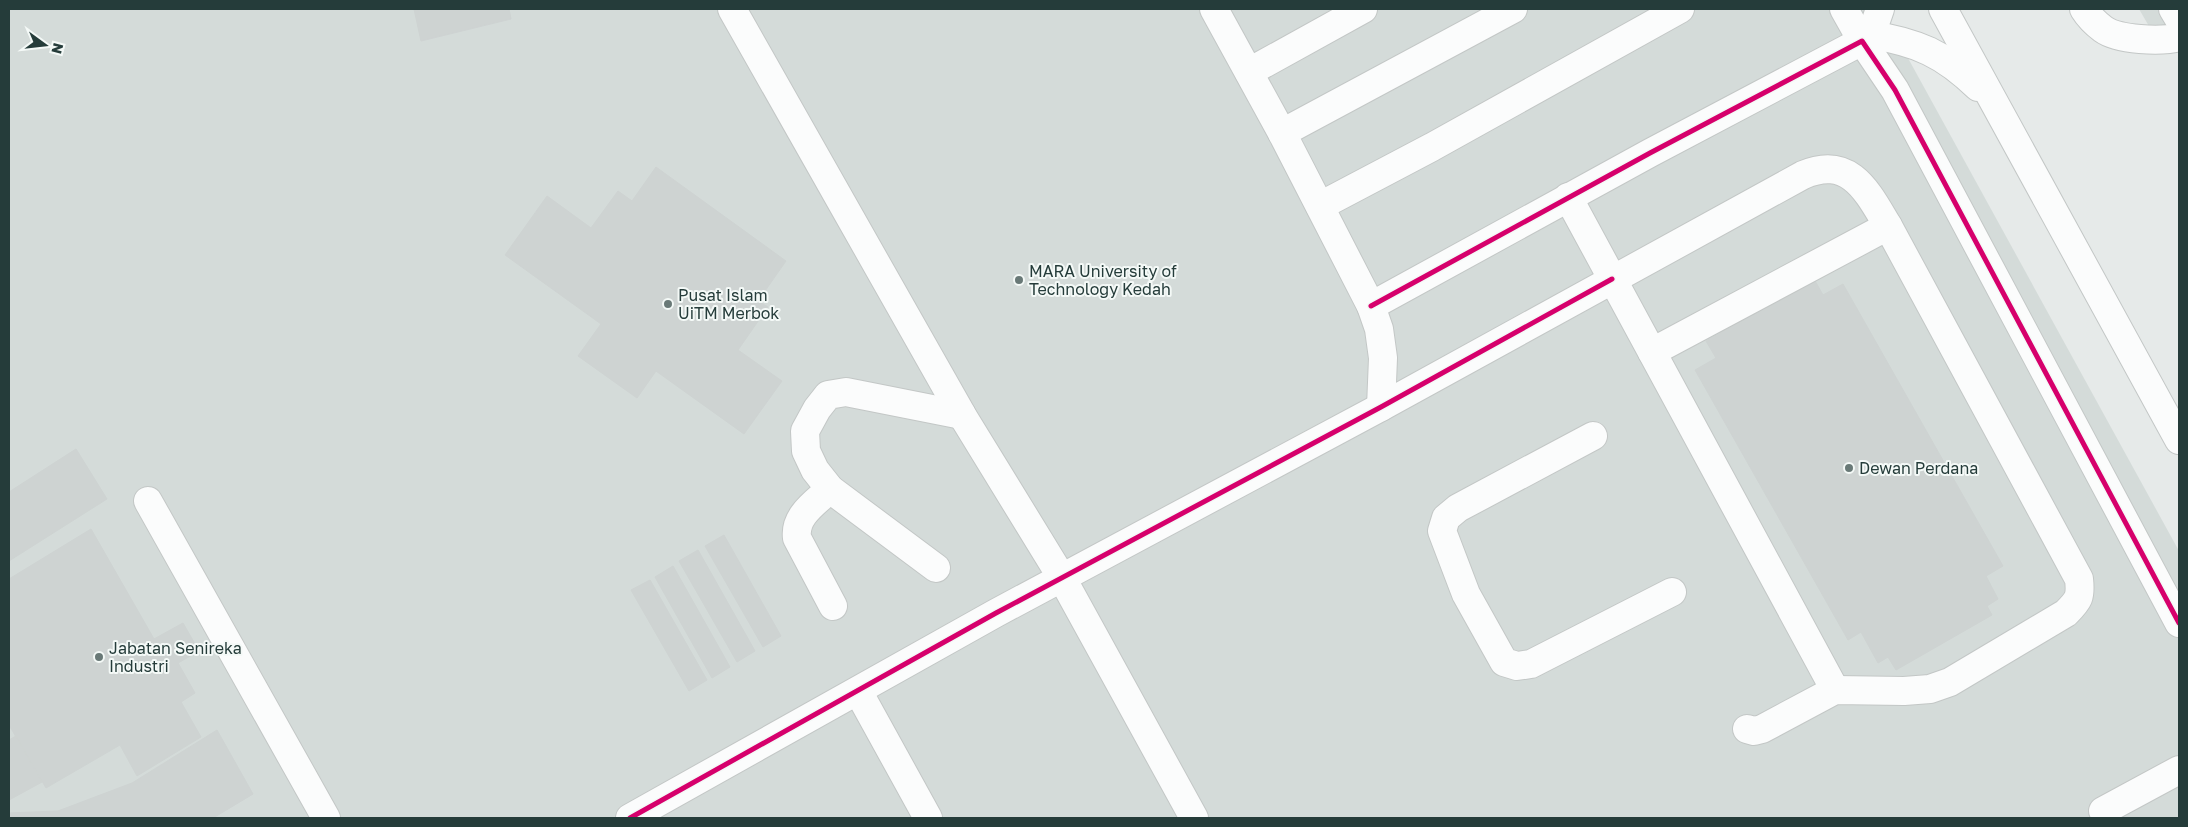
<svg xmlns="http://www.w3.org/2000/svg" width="2188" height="827" font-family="'Golos Text',sans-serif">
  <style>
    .built { fill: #d4dbd9 }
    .building { fill: #ced3d2; stroke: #ced3d2 }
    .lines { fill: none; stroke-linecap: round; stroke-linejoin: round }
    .minor-casing { stroke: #c3c7c6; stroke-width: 30 }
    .minor { stroke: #fbfcfc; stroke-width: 28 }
    .cycleway-casing { stroke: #f4f9f7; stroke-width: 8 }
    .cycleway { stroke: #d6006c; stroke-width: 5 }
    .poi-dot { fill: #697977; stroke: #f4f9f7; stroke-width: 2 }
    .labels { text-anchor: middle; stroke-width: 4; stroke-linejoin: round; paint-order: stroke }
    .poi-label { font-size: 16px; fill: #253c3a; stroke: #f4f9f7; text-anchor: start }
  </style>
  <rect width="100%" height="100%" fill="#e6eae9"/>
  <g class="built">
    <path d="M 9,9 L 1881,9 L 2179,551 L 2179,818 L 9,818 Z"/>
    <path d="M 2139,9 L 2179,9 L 2164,52 Z"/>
  </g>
  <g class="building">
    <path d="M 414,9 L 509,9 L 511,19 L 421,41 Z"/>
    <path d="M 656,167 L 786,261 L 758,301 L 768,307 L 738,350 L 782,381 L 744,434 L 656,371 L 637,398 L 578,356 L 601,324 L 505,255 L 547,196 L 591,228 L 618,191 L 632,201 Z"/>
    <path d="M 1814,279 L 1823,295 L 1843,284 L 2003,566 L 1986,576 L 1998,599 L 1987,606 L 1992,615 L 1896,670 L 1888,657 L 1878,663 L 1861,632 L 1848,640 L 1695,370 L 1716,358 L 1706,341 Z"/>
    <path d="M 76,449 L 107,499 L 9,561 L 9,492 Z"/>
    <path d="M 91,529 L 154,639 L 183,623 L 199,651 L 178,663 L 195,693 L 181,702 L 201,737 L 137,776 L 120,745 L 46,788 L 9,725 L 9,579 Z"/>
    <path d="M 724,535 L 781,636 L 763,647 L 705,546 Z"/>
    <path d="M 698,550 L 755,651 L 737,662 L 679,561 Z"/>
    <path d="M 673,566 L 730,667 L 712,678 L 655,577 Z"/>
    <path d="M 650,580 L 707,680 L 689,691 L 631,590 Z"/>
    <path d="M 217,730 L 253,794 L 213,818 L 9,818 L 9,813 L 58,811 L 132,783 Z"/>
    <path d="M 16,736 L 42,782 L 9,800 L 9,740 Z"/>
  </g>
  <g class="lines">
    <g class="minor-casing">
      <g id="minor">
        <path d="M 732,9 L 962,415 L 1062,578 L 1194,818"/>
        <path d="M 1214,9 L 1282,133 L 1371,306 L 1379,329 L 1383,358 L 1381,407"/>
        <path d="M 1844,9 L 1862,41 L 1895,90 L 2179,623"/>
        <path d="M 1943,9 L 2179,440"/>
        <path d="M 2084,9 C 2089,17 2095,23 2103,29 C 2118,40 2161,42 2179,37"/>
        <path d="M 2173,9 L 2179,19"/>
        <path d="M 1871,35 C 1917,42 1944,54 1978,87"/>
        <path d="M 1249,72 L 1363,9"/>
        <path d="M 1282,133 L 1513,9"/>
        <path d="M 1568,197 L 1835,690"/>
        <path d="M 1320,206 L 1432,147 L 1680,9"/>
        <path d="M 1371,306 L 1650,153 L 1862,41 L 1871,35 L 1880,9"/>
        <path d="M 1652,352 L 1888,226"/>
        <path d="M 1593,436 L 1458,508 L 1446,518 L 1442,531 L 1466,594 L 1504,662 L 1517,666 L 1531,664 L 1672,592"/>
        <path d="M 830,489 C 815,503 794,516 797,538 L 833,606"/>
        <path d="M 148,501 L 326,818"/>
        <path d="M 936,568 L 830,489 L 815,470 L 806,451 L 805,431 L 817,409 L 828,395 L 846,392 L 962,415"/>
        <path d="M 858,691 L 928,818"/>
        <path d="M 2103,811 L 2179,770"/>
        <path d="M 630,818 L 996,613 L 1381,407 L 1803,175 C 1850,155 1867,191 1888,226 L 2079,579 C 2081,597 2079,600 2066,613 L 1950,682 L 1930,689 L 1904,691 L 1835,690 L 1762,729 L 1754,731 L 1747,729"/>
      </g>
    </g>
    <use href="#minor" class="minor"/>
    <g class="cycleway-casing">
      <g id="cycleway">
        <path d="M 1371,306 L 1650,153 L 1862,41 L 1895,90 L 2179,623"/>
        <path d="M 630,818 L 996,613 L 1381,407 L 1612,279"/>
      </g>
    </g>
    <use href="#cycleway" class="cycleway"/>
  </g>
  <g class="poi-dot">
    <circle cx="1019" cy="280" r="5"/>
    <circle cx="668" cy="304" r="5"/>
    <circle cx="1849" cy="468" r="5"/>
    <circle cx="99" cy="657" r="5"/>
  </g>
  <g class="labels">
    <g class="poi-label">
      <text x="1029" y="277">MARA University of<tspan x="1029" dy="18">Technology Kedah</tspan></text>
      <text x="678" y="301">Pusat Islam<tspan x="678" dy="18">UiTM Merbok</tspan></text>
      <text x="1859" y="474">Dewan Perdana</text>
      <text x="109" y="654">Jabatan Senireka<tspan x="109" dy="18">Industri</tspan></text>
    </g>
  </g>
  <rect width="2188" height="827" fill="none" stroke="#253c3a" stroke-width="20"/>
  <g transform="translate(45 45) rotate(105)" stroke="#f4f9f7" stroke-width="4" paint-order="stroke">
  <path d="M0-4L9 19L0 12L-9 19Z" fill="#253c3a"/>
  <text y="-8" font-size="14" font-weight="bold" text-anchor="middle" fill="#253c3a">N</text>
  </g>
</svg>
